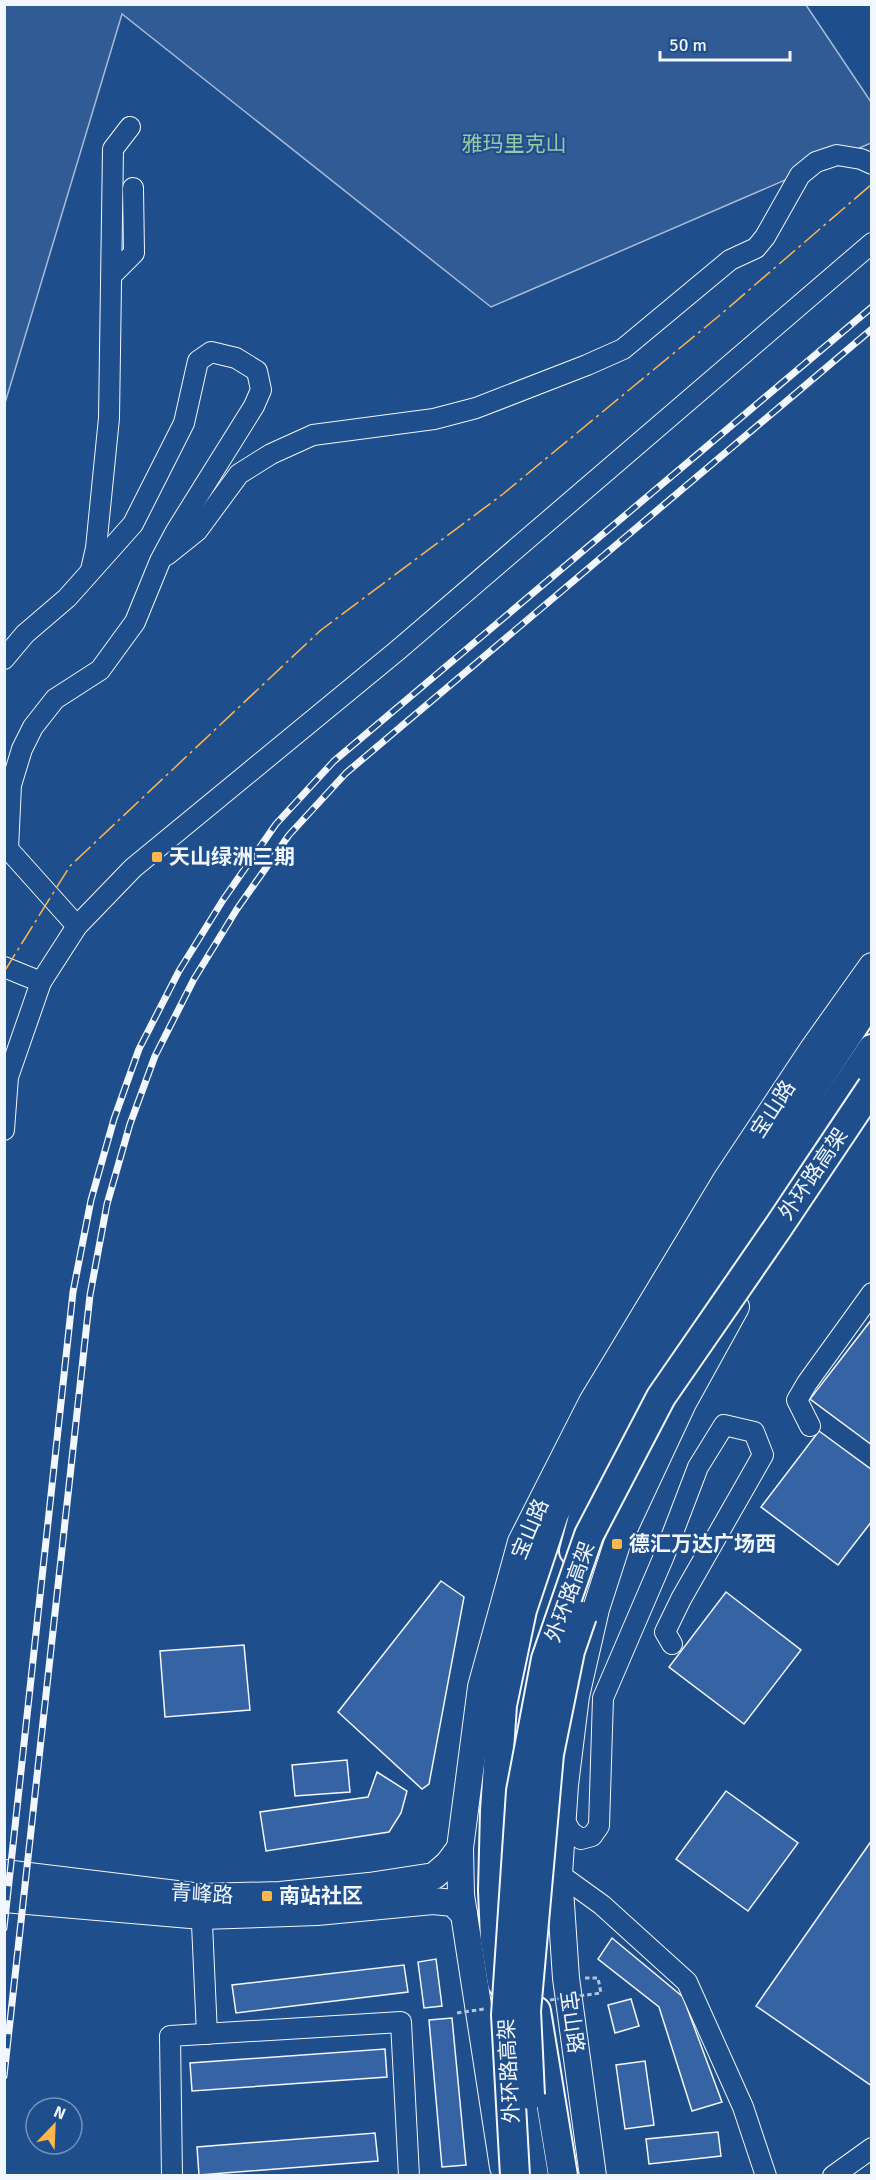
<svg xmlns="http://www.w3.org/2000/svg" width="876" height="2180" font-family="Signika,'Noto Sans SC',sans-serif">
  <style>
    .built { fill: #305b95; stroke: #a8bbd7; stroke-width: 1.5 }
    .building { fill: #3563a3; stroke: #f2f6ff; stroke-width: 1.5 }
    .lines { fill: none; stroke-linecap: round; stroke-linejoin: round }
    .minor-casing { stroke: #f2f6ff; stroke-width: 22 }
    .major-casing { stroke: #f2f6ff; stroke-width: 28 }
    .highway-casing { stroke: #f2f6ff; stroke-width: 32 }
    .path { stroke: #b3c4dc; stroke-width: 3; stroke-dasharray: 4.5 3; stroke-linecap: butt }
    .minor { stroke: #1f4e8c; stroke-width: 20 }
    .major { stroke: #1f4e8c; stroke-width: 26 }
    .highway { stroke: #1f4e8c; stroke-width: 28 }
    .rail-casing { stroke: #f2f6ff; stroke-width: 7 }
    .rail { stroke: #1f4e8c; stroke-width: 4.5; stroke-dasharray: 14; stroke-linecap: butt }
    .highway-bridge-casing { stroke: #f2f6ff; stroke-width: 32; stroke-linecap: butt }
    .path-bridge { stroke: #b3c4dc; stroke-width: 3; stroke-dasharray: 4.5 3; stroke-linecap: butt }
    .highway-bridge { stroke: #1f4e8c; stroke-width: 28 }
    .power { stroke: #ffb74d; stroke-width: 1.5; stroke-dasharray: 21 4.5 3 4.5; stroke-linecap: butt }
    .poi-dot { fill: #ffb74d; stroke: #1f4e8c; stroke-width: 2 }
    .labels { text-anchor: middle; stroke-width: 4.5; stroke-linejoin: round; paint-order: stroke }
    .park-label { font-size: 21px; fill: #97c8a6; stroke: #1f4e8c }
    .poi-label { font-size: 21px; font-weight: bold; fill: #f2f6ff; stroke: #1f4e8c; text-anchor: start }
    .street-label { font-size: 21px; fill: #f2f6ff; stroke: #1f4e8c }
  </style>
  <rect width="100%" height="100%" fill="#1f4e8c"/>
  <path class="built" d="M 5,5 L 806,5 L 871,102 L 871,143 L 491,307 L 122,14 L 5,403 Z"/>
  <g class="building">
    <path d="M 872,1319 L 872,1445 L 810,1399 Z"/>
    <path d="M 819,1431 L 872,1470 L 872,1521 L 838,1565 L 761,1507 Z"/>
    <path d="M 441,1581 L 464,1597 L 429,1784 L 422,1789 L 338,1712 Z"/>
    <path d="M 726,1592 L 801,1650 L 744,1724 L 669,1667 Z"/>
    <path d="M 244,1645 L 250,1710 L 165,1717 L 160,1651 Z"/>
    <path d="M 347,1760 L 350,1792 L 295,1796 L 292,1765 Z"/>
    <path d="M 377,1772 L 407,1791 L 401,1813 L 389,1832 L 266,1851 L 260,1812 L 368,1797 Z"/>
    <path d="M 726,1791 L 798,1843 L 748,1911 L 676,1859 Z"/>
    <path d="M 872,1840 L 872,2086 L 756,2006 Z"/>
    <path d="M 612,1938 L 683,1997 L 722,2102 L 692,2111 L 659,2007 L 598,1959 Z"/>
    <path d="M 436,1959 L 442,2006 L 424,2008 L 418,1962 Z"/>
    <path d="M 404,1965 L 408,1992 L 236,2013 L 232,1985 Z"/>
    <path d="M 631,1999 L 639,2026 L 615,2033 L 608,2005 Z"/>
    <path d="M 452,2018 L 466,2165 L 442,2167 L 429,2020 Z"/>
    <path d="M 385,2049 L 387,2077 L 192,2091 L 190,2063 Z"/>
    <path d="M 645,2061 L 654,2125 L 625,2129 L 616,2065 Z"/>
    <path d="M 718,2132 L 721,2156 L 649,2164 L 646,2139 Z"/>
    <path d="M 375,2133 L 378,2161 L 199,2175 L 197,2147 Z"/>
  </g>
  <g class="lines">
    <g class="minor-casing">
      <g id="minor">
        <path d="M 112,275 L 134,253 L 133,188"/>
        <path d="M 167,555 L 197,531 L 239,474 L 271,454 L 313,435 L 434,419 L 476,408 L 587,365 L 623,349 L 730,260 L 756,248 L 765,237 L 800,175 L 816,162 L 837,155 L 861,159 L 872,164"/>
        <path d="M 91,570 L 96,548 L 109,418 L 113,149 L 130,127"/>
        <path d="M 4,659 L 25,634 L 67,598 L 133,524 L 184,423 L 198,361 L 211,352 L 236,358 L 257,371 L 261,390 L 254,406 L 176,531 L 160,561 L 135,622 L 100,670 L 55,699 L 33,727 L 22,749 L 11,785 L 8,849 L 77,926"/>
        <path d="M 4,967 L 41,982"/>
        <path d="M 4,1130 L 8,1077 L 41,982 L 77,926 L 133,868 L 398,650 L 872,243"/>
        <path d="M 810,1426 L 797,1400 L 807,1383 L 872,1293"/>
        <path d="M 563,1818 L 571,1832 L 581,1839 L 592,1836 L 599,1826 L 603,1698 L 664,1556 L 698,1467 L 724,1425 L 754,1432 L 763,1455 L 681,1599 L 665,1632 L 672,1644"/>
        <path d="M 559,1874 L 602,1905 L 687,1982 L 743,2107 L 766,2176"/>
        <path d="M 201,1902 L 207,2034"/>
        <path d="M 172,2176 L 170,2036 L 401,2022 L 409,2176"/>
        <path d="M 833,2176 L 872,2148"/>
      </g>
    </g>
    <g class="major-casing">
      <g id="major">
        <path d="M 4,1873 L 201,1897 L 280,1895 L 369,1886 L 434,1876 L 448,1864 L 460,1848"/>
        <path d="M 4,1899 L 202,1916 L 317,1912 L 433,1901 L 453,1903 L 464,1914"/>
        <path d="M 503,2167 L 461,1895 L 460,1848 L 481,1687 L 521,1542 L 592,1402 L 726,1180 L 813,1049 L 872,966"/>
        <path d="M 593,2176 L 566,1978 L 559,1874 L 565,1785 L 576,1696 L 596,1609 L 617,1544 L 683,1403 L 736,1307"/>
      </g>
    </g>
    <g class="highway-casing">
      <g id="highway">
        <path d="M 574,1551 L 588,1498 L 639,1396 L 872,1049"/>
        <path d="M 502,1983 L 495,1940 L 493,1890 L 495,1811 L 502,1705 L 522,1610 L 554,1514 L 618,1383 L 872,998"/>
        <path d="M 536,2011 L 563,2176"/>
        <path d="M 521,2097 L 534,2176"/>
      </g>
    </g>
    <path class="path" d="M 585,1978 L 598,1978 L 601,1993"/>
    <use href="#minor" class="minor"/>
    <use href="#major" class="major"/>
    <use href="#highway" class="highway"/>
    <g class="rail-casing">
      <g id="rail">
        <path d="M 4,1928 L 73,1292 L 91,1200 L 114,1119 L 139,1049 L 179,971 L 223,900 L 276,824 L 334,761 L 872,307"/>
        <path d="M 4,2076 L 90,1295 L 107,1204 L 130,1124 L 155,1056 L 194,979 L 237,909 L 289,835 L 346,773 L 872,329"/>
      </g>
    </g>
    <use href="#rail" class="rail"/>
    <g class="highway-bridge-casing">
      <g id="highway-bridge">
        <path d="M 530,2095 L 526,2011 L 549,1754 L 570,1651 L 582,1616"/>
        <path d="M 515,2176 L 506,2015 L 521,1791 L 546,1659 L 589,1535 L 661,1397 L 779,1226 L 872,1087"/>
      </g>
    </g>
    <g class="path-bridge">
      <path d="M 550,2000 L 601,1993"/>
      <path d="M 457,2013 L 484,2009"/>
    </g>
    <use href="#highway-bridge" class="highway-bridge"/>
    <path class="power" d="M 4,972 L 70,866 L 321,630 L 503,494 L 720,315 L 872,184"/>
  </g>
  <g class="poi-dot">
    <rect x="151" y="851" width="12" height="12" rx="3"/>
    <rect x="611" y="1538" width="12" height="12" rx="3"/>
    <rect x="261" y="1890" width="12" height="12" rx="3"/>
  </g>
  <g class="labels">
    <g class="park-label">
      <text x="514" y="151">雅玛里克山</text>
    </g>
    <g class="poi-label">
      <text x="169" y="864">天山绿洲三期</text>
      <text x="629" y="1551">德汇万达广场西</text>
      <text x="279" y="1903">南站社区</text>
    </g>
    <g class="street-label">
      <text transform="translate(773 1109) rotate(-57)" y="7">宝山路</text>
      <text transform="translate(813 1174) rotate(-56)" y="7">外环路高架</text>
      <text transform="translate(530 1529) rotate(-67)" y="7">宝山路</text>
      <text transform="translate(570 1592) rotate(-70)" y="7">外环路高架</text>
      <text transform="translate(202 1894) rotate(3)" y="7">青峰路</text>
      <text transform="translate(572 2022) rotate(82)" y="7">宝山路</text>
      <text transform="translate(509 2071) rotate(-93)" y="7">外环路高架</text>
    </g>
  </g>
  <rect width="876" height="2180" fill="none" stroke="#f2f6ff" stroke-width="12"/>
  <g transform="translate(54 2126) rotate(23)"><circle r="28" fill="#1f4e8c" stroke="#7391ba" stroke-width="1.5"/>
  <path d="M0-4.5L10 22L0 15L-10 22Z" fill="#ffb74d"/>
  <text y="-9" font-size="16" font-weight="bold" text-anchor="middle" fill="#f2f6ff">N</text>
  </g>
  <path d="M660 51v9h130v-9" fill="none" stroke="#f2f6ff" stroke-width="3"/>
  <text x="669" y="51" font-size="18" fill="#f2f6ff" stroke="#1f4e8c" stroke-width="4.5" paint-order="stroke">50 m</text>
</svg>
